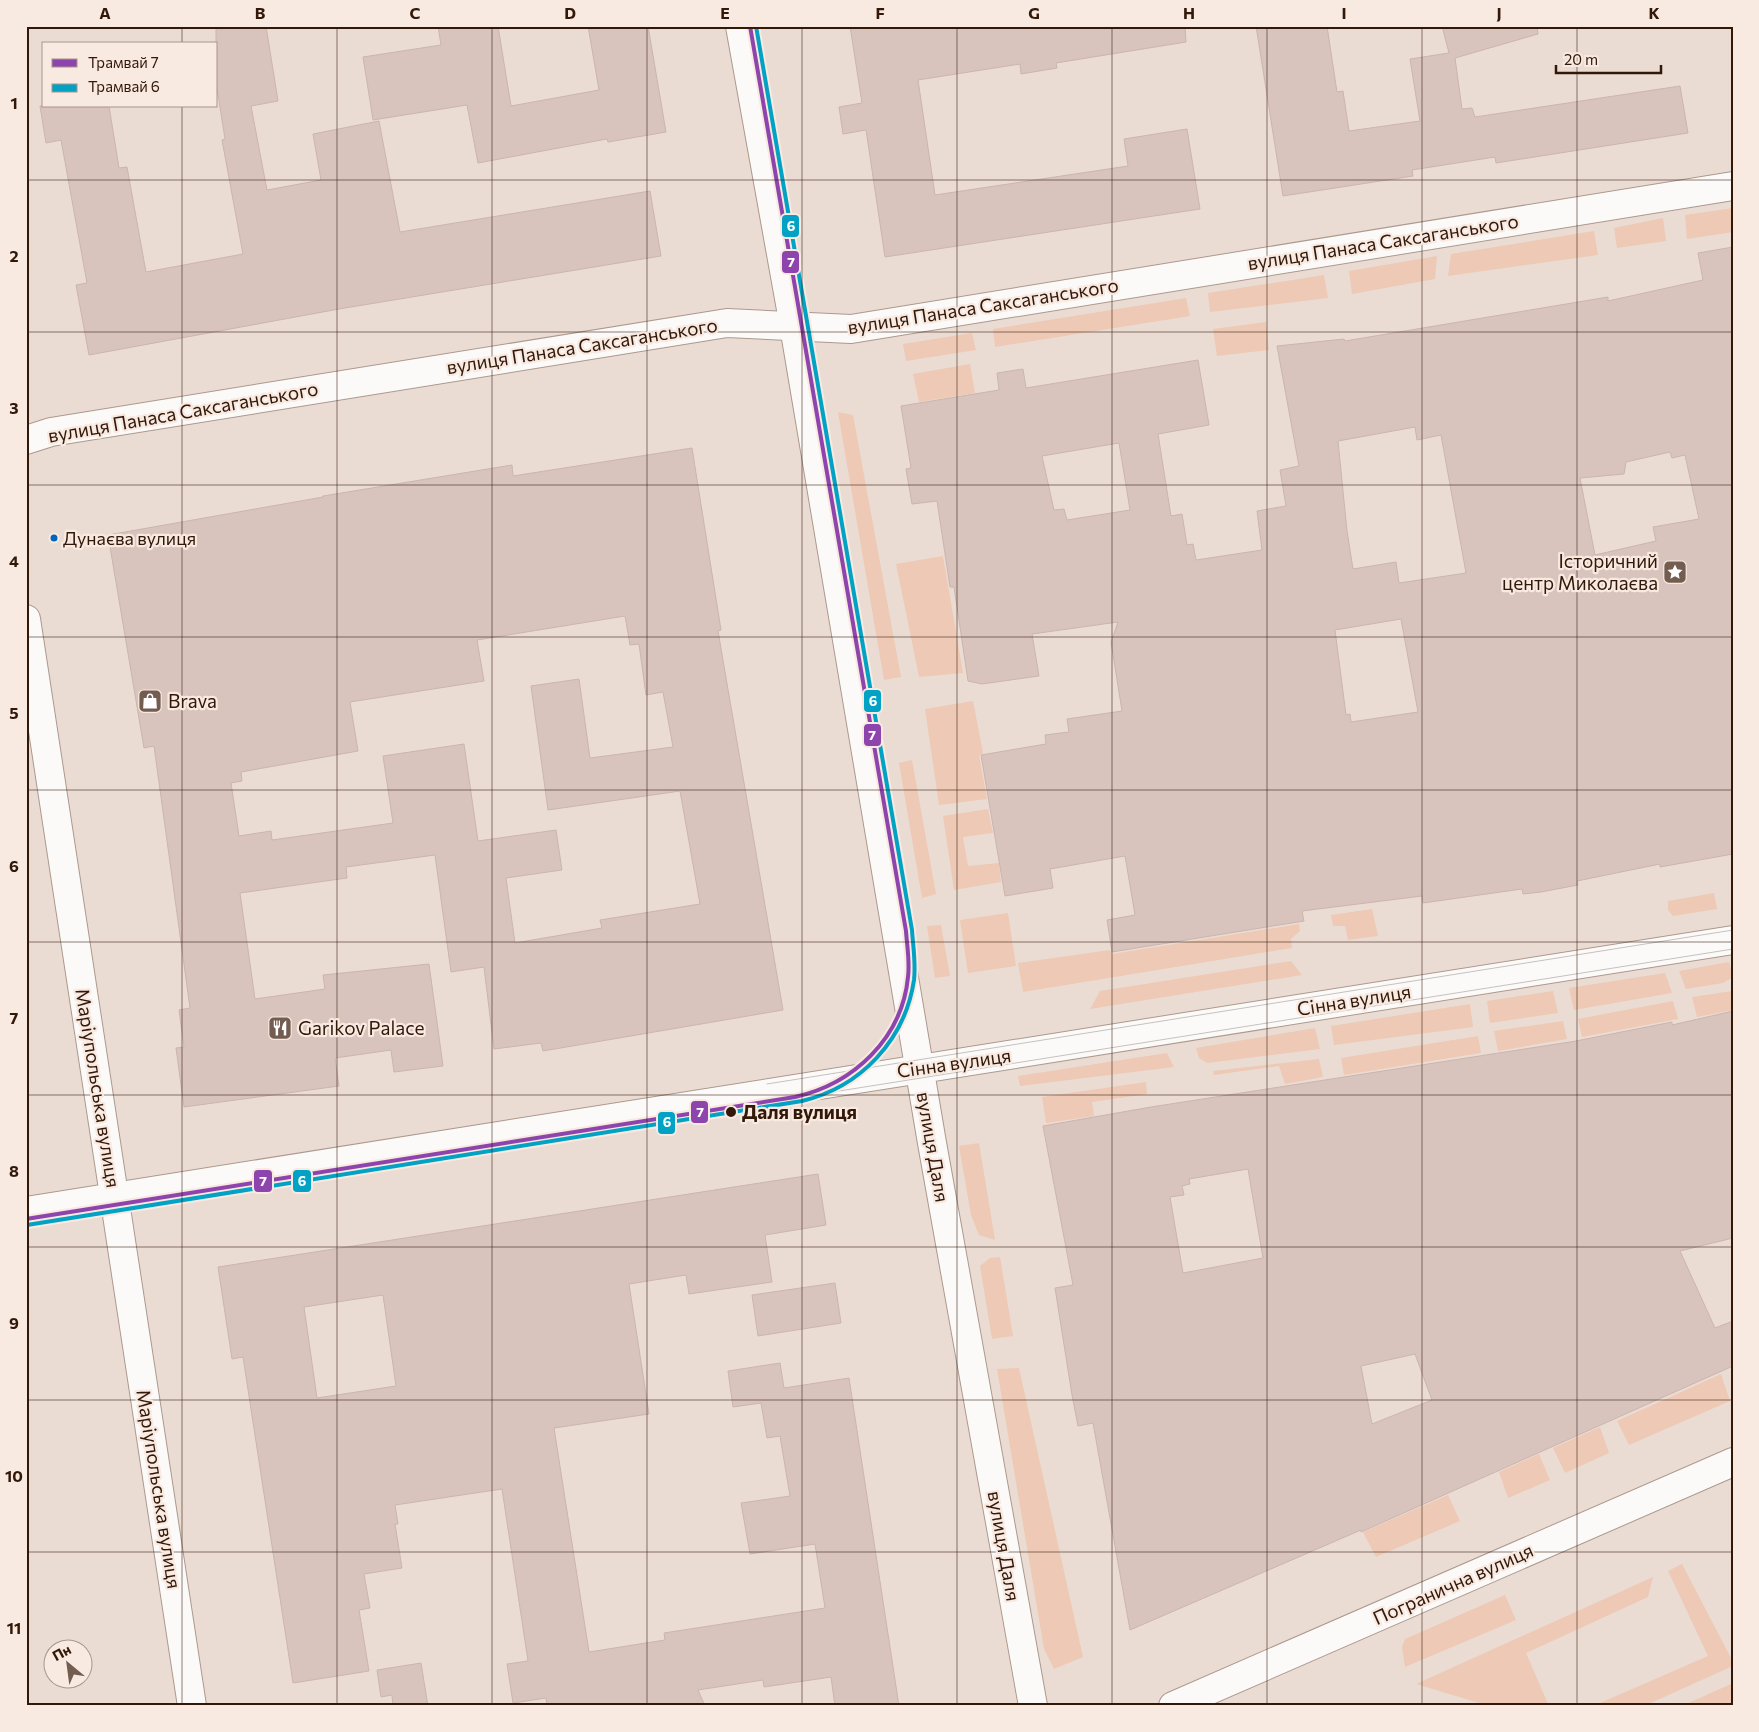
<svg xmlns="http://www.w3.org/2000/svg" width="1759" height="1732" font-family="Commissioner,sans-serif">
  <style>
    .green { fill: #edc9b6 }
    .building { fill: #d8c3bd; stroke: #cbb5af; fill-rule: evenodd }
    .lines { fill: none; stroke-linecap: round; stroke-linejoin: round }
    .minor-casing { stroke: #ac998e; stroke-width: 30 }
    .major-casing { stroke: #ac998e; stroke-width: 30 }
    .minor { stroke: #fcfaf8; stroke-width: 28 }
    .major { stroke: #fcfaf8; stroke-width: 28 }
    .tram { stroke: #c6c1be; stroke-width: 1 }
    .tram-1-casing { stroke: #f8e9e1; stroke-width: 8 }
    .tram-2-casing { stroke: #f8e9e1; stroke-width: 8 }
    .tram-1 { stroke: #8e44ad; stroke-width: 4 }
    .tram-2 { stroke: #02a2c4; stroke-width: 4 }
    .grid { fill: none; stroke: #321809; stroke-width: 1; stroke-opacity: 0.55 }
    .bus-dot { fill: #0065bd; stroke: #f8e9e1; stroke-width: 2 }
    .stop-dot { fill: #321809; stroke: #f8e9e1; stroke-width: 2 }
    .labels { text-anchor: middle; stroke-width: 4.5; stroke-linejoin: round; paint-order: stroke }
    .bus-label { font-size: 18px; fill: #321809; stroke: #f8e9e1; text-anchor: start }
    .street-label { font-size: 19px; fill: #321809; stroke: #f8e9e1 }
    .poi-label { font-size: 19px; fill: #321809; stroke: #f8e9e1; text-anchor: start }
    .stop-label { font-size: 19px; font-weight: bold; fill: #321809; stroke: #f8e9e1; text-anchor: start }
    .line-badge { stroke: #f8e9e1; stroke-width: 2 }
    .badge-label { font-size: 14px; text-anchor: middle; font-weight: bold; fill: #fff }
    .neatline { fill: none; stroke: #321809; stroke-width: 2 }
    .grid-label { font-size: 16px; text-anchor: middle; font-weight: bold; fill: #321809 }
  </style>
  <rect width="100%" height="100%" fill="#ebdcd3"/>
  <g class="green">
    <path d="M 1733,208 L 1733,232 L 1687,239 L 1685,215 Z"/>
    <path d="M 1663,218 L 1666,241 L 1617,248 L 1614,228 Z"/>
    <path d="M 1594,231 L 1598,255 L 1448,276 L 1451,254 Z"/>
    <path d="M 1437,256 L 1435,279 L 1352,294 L 1349,271 Z"/>
    <path d="M 1324,275 L 1328,298 L 1210,312 L 1208,293 Z"/>
    <path d="M 1186,298 L 1190,316 L 995,347 L 993,329 Z"/>
    <path d="M 1266,322 L 1269,350 L 1217,356 L 1213,329 Z"/>
    <path d="M 972,333 L 976,350 L 906,361 L 903,344 Z"/>
    <path d="M 970,364 L 975,393 L 919,402 L 913,374 Z"/>
    <path d="M 838,412 L 853,415 L 901,677 L 884,680 Z"/>
    <path d="M 943,556 L 963,673 L 919,677 L 896,564 Z"/>
    <path d="M 973,701 L 983,753 L 979,755 L 987,799 L 939,805 L 925,709 Z"/>
    <path d="M 912,760 L 936,894 L 922,898 L 899,763 Z"/>
    <path d="M 988,809 L 993,833 L 963,837 L 968,866 L 999,863 L 1001,882 L 954,890 L 943,816 Z"/>
    <path d="M 1714,893 L 1717,909 L 1673,916 L 1668,910 L 1668,901 Z"/>
    <path d="M 1372,909 L 1378,936 L 1348,940 L 1345,926 L 1333,926 L 1331,915 Z"/>
    <path d="M 1008,913 L 1016,966 L 968,973 L 960,920 Z"/>
    <path d="M 1299,924 L 1300,931 L 1291,939 L 1292,948 L 1023,992 L 1018,963 L 1110,950 L 1112,954 Z"/>
    <path d="M 941,925 L 950,976 L 935,978 L 927,926 Z"/>
    <path d="M 1291,961 L 1302,975 L 1090,1009 L 1100,991 Z"/>
    <path d="M 1729,962 L 1733,977 L 1723,983 L 1686,989 L 1679,971 Z"/>
    <path d="M 1665,973 L 1672,993 L 1574,1010 L 1569,988 Z"/>
    <path d="M 1553,991 L 1558,1013 L 1490,1023 L 1487,1001 Z"/>
    <path d="M 1732,991 L 1733,1010 L 1697,1017 L 1692,997 Z"/>
    <path d="M 1673,1001 L 1678,1019 L 1582,1037 L 1578,1019 Z"/>
    <path d="M 1470,1004 L 1473,1027 L 1334,1045 L 1331,1026 Z"/>
    <path d="M 1563,1021 L 1567,1039 L 1498,1051 L 1494,1031 Z"/>
    <path d="M 1315,1028 L 1320,1049 L 1207,1063 L 1199,1058 L 1196,1048 Z"/>
    <path d="M 1478,1036 L 1481,1053 L 1344,1075 L 1341,1058 Z"/>
    <path d="M 1167,1053 L 1174,1067 L 1020,1086 L 1018,1076 Z"/>
    <path d="M 1319,1059 L 1323,1077 L 1285,1084 L 1279,1066 L 1214,1075 L 1213,1071 Z"/>
    <path d="M 1146,1082 L 1147,1094 L 1092,1102 L 1094,1116 L 1046,1123 L 1042,1097 Z"/>
    <path d="M 979,1143 L 995,1240 L 979,1235 L 971,1215 L 959,1146 Z"/>
    <path d="M 1000,1257 L 1013,1336 L 992,1339 L 980,1266 L 990,1258 Z"/>
    <path d="M 1019,1368 L 1083,1657 L 1054,1669 L 1044,1649 L 997,1369 Z"/>
    <path d="M 1721,1374 L 1730,1401 L 1629,1445 L 1617,1421 Z"/>
    <path d="M 1600,1427 L 1609,1453 L 1565,1473 L 1553,1448 Z"/>
    <path d="M 1539,1454 L 1550,1480 L 1508,1498 L 1499,1472 Z"/>
    <path d="M 1448,1495 L 1460,1521 L 1376,1557 L 1363,1532 Z"/>
    <path d="M 1682,1564 L 1733,1662 L 1733,1666 L 1644,1706 L 1593,1706 L 1708,1656 L 1668,1571 Z"/>
    <path d="M 1653,1577 L 1648,1597 L 1526,1653 L 1549,1706 L 1489,1706 L 1416,1684 Z"/>
    <path d="M 1505,1595 L 1516,1620 L 1405,1667 L 1402,1647 L 1405,1639 Z"/>
    <path d="M 1733,1683 L 1733,1706 L 1682,1706 Z"/>
  </g>
  <g class="building">
    <path d="M 216,26 L 266,26 L 278,101 L 251,106 L 267,190 L 321,180 L 313,134 L 379,121 L 400,232 L 650,191 L 661,256 L 339,309 L 89,355 L 76,285 L 87,283 L 61,140 L 46,143 L 40,106 L 109,106 L 119,168 L 127,167 L 146,272 L 243,254 L 222,140 L 225,139 L 216,82 Z"/>
    <path d="M 438,26 L 498,26 L 511,106 L 599,90 L 588,26 L 648,26 L 666,132 L 608,142 L 607,139 L 478,163 L 467,105 L 373,120 L 363,57 L 441,45 Z"/>
    <path d="M 850,26 L 1185,26 L 1186,42 L 1056,63 L 1057,68 L 1021,74 L 1020,64 L 918,80 L 935,195 L 1128,166 L 1124,139 L 1187,129 L 1200,209 L 885,257 L 866,130 L 843,134 L 839,107 L 862,103 Z"/>
    <path d="M 1256,26 L 1327,26 L 1337,92 L 1343,91 L 1349,131 L 1420,121 L 1410,59 L 1449,53 L 1442,26 L 1537,26 L 1538,34 L 1455,58 L 1462,109 L 1472,108 L 1475,117 L 1680,86 L 1688,133 L 1496,163 L 1495,157 L 1412,170 L 1413,176 L 1283,196 Z"/>
    <path d="M 1733,247 L 1733,854 L 1660,867 L 1660,864 L 1577,881 L 1578,885 L 1541,892 L 1523,894 L 1522,889 L 1423,903 L 1422,896 L 1302,911 L 1304,921 L 1112,952 L 1107,920 L 1135,915 L 1125,856 L 1050,869 L 1053,888 L 1005,896 L 981,755 L 1046,744 L 1045,735 L 1069,732 L 1067,719 L 1122,711 L 1111,642 L 1118,622 L 1032,634 L 1039,676 L 982,684 L 968,681 L 954,587 L 950,587 L 937,501 L 912,504 L 906,469 L 911,468 L 901,406 L 999,390 L 997,373 L 1023,369 L 1026,388 L 1198,360 L 1209,425 L 1158,434 L 1171,516 L 1182,514 L 1187,545 L 1193,544 L 1196,560 L 1262,550 L 1257,511 L 1286,506 L 1280,470 L 1299,466 L 1277,346 L 1344,339 L 1345,341 L 1608,297 L 1608,301 L 1703,280 L 1698,253 ZM 1415,427 L 1417,440 L 1441,435 L 1466,573 L 1399,583 L 1396,562 L 1353,569 L 1347,531 L 1338,441 ZM 1119,443 L 1130,510 L 1067,520 L 1064,509 L 1054,510 L 1042,456 ZM 1670,452 L 1672,458 L 1685,455 L 1699,519 L 1653,527 L 1656,541 L 1595,555 L 1580,478 L 1624,474 L 1626,462 ZM 1401,619 L 1418,712 L 1351,722 L 1350,714 L 1346,715 L 1335,630 Z"/>
    <path d="M 692,448 L 721,630 L 718,631 L 783,1010 L 543,1051 L 541,1043 L 494,1049 L 484,967 L 451,972 L 435,855 L 346,867 L 347,878 L 240,893 L 255,999 L 325,989 L 323,975 L 429,964 L 443,1066 L 394,1072 L 391,1050 L 335,1058 L 339,1086 L 184,1107 L 176,1048 L 184,1047 L 179,1010 L 190,1008 L 154,746 L 144,748 L 108,535 L 323,497 L 323,496 L 512,465 L 513,476 ZM 625,616 L 630,645 L 639,644 L 646,695 L 663,692 L 673,747 L 590,758 L 579,679 L 531,686 L 548,810 L 680,791 L 700,904 L 600,920 L 602,928 L 515,943 L 506,878 L 562,870 L 556,830 L 478,841 L 464,744 L 383,756 L 393,823 L 272,840 L 271,831 L 239,836 L 231,783 L 242,781 L 241,772 L 358,751 L 350,702 L 484,681 L 477,640 Z"/>
    <path d="M 1733,1011 L 1733,1238 L 1680,1251 L 1715,1328 L 1733,1321 L 1733,1366 L 1361,1532 L 1361,1530 L 1130,1630 L 1093,1423 L 1078,1426 L 1072,1395 L 1055,1288 L 1073,1285 L 1043,1126 L 1151,1107 L 1576,1041 L 1672,1022 L 1672,1025 ZM 1248,1169 L 1263,1258 L 1183,1273 L 1170,1197 L 1184,1195 L 1182,1186 L 1190,1184 L 1189,1179 ZM 1415,1354 L 1432,1400 L 1372,1424 L 1361,1366 Z"/>
    <path d="M 818,1174 L 826,1225 L 765,1235 L 772,1282 L 689,1294 L 686,1275 L 629,1284 L 649,1414 L 554,1428 L 589,1652 L 665,1640 L 664,1633 L 825,1608 L 815,1544 L 750,1554 L 741,1503 L 790,1496 L 780,1436 L 767,1438 L 761,1403 L 733,1407 L 728,1371 L 780,1363 L 784,1388 L 849,1378 L 899,1706 L 835,1706 L 831,1677 L 764,1687 L 763,1680 L 698,1690 L 705,1706 L 547,1706 L 546,1698 L 513,1703 L 507,1664 L 528,1661 L 502,1489 L 395,1505 L 398,1524 L 395,1524 L 402,1568 L 364,1574 L 370,1608 L 359,1610 L 369,1671 L 293,1683 L 243,1357 L 232,1359 L 218,1267 ZM 383,1295 L 396,1386 L 317,1398 L 304,1307 Z"/>
    <path d="M 835,1283 L 841,1323 L 758,1336 L 752,1295 Z"/>
    <path d="M 421,1663 L 428,1706 L 393,1706 L 392,1695 L 381,1697 L 377,1670 Z"/>
  </g>
  <g class="lines">
    <g class="minor-casing">
      <g id="minor">
        <path d="M 740,26 L 794,326 L 932,1143 L 1033,1706"/>
        <path d="M 26,440 L 51,432 L 727,323 L 851,329 L 1733,186"/>
        <path d="M 26,619 L 192,1706"/>
        <path d="M 26,1211 L 1733,940"/>
      </g>
    </g>
    <g class="major-casing">
      <path id="major" d="M 1173,1706 L 1733,1462"/>
    </g>
    <use href="#minor" class="minor"/>
    <use href="#major" class="major"/>
    <g class="tram">
      <path d="M 767,1084 L 1733,930"/>
      <path d="M 770,1102 L 1733,949"/>
    </g>
    <g class="tram-1-casing">
      <path id="tram-1" d="M 26,1219 L 795,1097 C 853,1084 902,1039 908,977 C 910,962 907,946 906,931 L 750,26"/>
    </g>
    <g class="tram-2-casing">
      <path id="tram-2" d="M 27,1225 L 802,1101 C 861,1087 905,1040 914,980 C 916,963 913,946 912,930 L 756,26"/>
    </g>
    <use href="#tram-1" class="tram-1"/>
    <use href="#tram-2" class="tram-2"/>
  </g>
  <path class="grid" d="M 182,26 L 182,44M 337,26 L 337,1706M 492,26 L 492,1706M 647,26 L 647,1706M 802,26 L 802,1706M 957,26 L 957,1706M 1112,26 L 1112,1706M 1267,26 L 1267,1706M 1422,26 L 1422,1706M 1577,26 L 1577,1706M 182,106 L 182,1706M 26,180 L 1733,180M 26,332 L 1733,332M 26,485 L 1733,485M 26,637 L 1733,637M 26,790 L 1733,790M 26,942 L 1733,942M 26,1095 L 1733,1095M 26,1247 L 1733,1247M 26,1400 L 1733,1400M 26,1552 L 1733,1552"/>
  <defs>
    <g id="sight-square" transform="scale(1.25)"><rect x="-9" y="-9" width="18" height="18" rx="4" fill="#735d50" stroke="#f8e9e1"/><path d="M0-6L1.8-2.2L6-1.7L2.9 1.2L3.7 5.4L0 3.3L-3.7 5.4L-2.9 1.2L-6-1.7L-1.8-2.2Z" fill="#fff"/></g>
    <g id="shop-square" transform="scale(1.25)"><rect x="-9" y="-9" width="18" height="18" rx="4" fill="#735d50" stroke="#f8e9e1"/><path d="M-5-2.5h2.3a2.7 3.5 0 0 1 5.4 0H5L5.5 6h-11ZM-1.5-2.5h3a1.5 2.3 0 0 0-3 0Z" fill="#fff"/></g>
    <g id="restaurant-square" transform="scale(1.25)"><rect x="-9" y="-9" width="18" height="18" rx="4" fill="#735d50" stroke="#f8e9e1"/><path d="M-5-6h1v4h1v-4h1v4h1v-4h1v5L-1.5 .5V6h-2V.5L-5-1ZM5-6V6H3V1.5H1.5Q1.5-4 5-6Z" fill="#fff"/></g>
  </defs>
  <g fill-rule="evenodd">
    <use href="#sight-square" x="1675" y="572"/>
    <use href="#shop-square" x="150" y="701"/>
    <use href="#restaurant-square" x="280" y="1028"/>
  </g>
  <circle class="bus-dot" cx="54" cy="538" r="4.5"/>
  <circle class="stop-dot" cx="731" cy="1112" r="6"/>
  <g class="labels">
    <g class="bus-label">
      <text x="63" y="545">Дунаєва вулиця</text>
    </g>
    <g class="street-label">
      <text transform="translate(1383 242) rotate(-9)" y="7">вулиця Панаса Саксаганського</text>
      <text transform="translate(983 306) rotate(-9)" y="7">вулиця Панаса Саксаганського</text>
      <text transform="translate(582 346) rotate(-9)" y="7">вулиця Панаса Саксаганського</text>
      <text transform="translate(183 412) rotate(-10)" y="7">вулиця Панаса Саксаганського</text>
      <text transform="translate(1354 1000) rotate(-9)" y="7">Сінна вулиця</text>
      <text transform="translate(954 1063) rotate(-8)" y="7">Сінна вулиця</text>
      <text transform="translate(98 1088) rotate(81)" y="7">Маріупольська вулиця</text>
      <text transform="translate(933 1147) rotate(80)" y="7">вулиця Даля</text>
      <text transform="translate(159 1489) rotate(81)" y="7">Маріупольська вулиця</text>
      <text transform="translate(1004 1546) rotate(80)" y="7">вулиця Даля</text>
      <text transform="translate(1453 1584) rotate(-24)" y="7">Погранична вулиця</text>
    </g>
    <g class="poi-label">
      <text x="1658" y="568" text-anchor="end">Історичний<tspan x="1658" dy="22">центр Миколаєва</tspan></text>
      <text x="168" y="708">Brava</text>
      <text x="298" y="1035">Garikov Palace</text>
    </g>
    <g class="stop-label">
      <text x="742" y="1119">Даля вулиця</text>
    </g>
  </g>
  <g class="line-badge">
    <rect x="781" y="214" width="19" height="24" rx="5" fill="#02a2c4"/>
    <rect x="781" y="250" width="19" height="24" rx="5" fill="#8e44ad"/>
    <rect x="863" y="689" width="19" height="24" rx="5" fill="#02a2c4"/>
    <rect x="863" y="723" width="19" height="24" rx="5" fill="#8e44ad"/>
    <rect x="690" y="1100" width="19" height="24" rx="5" fill="#8e44ad"/>
    <rect x="657" y="1111" width="19" height="24" rx="5" fill="#02a2c4"/>
    <rect x="292" y="1169" width="20" height="24" rx="5" fill="#02a2c4"/>
    <rect x="253" y="1169" width="20" height="24" rx="5" fill="#8e44ad"/>
  </g>
  <g class="badge-label">
    <text x="791" y="231">6</text>
    <text x="791" y="267">7</text>
    <text x="873" y="706">6</text>
    <text x="872" y="740">7</text>
    <text x="700" y="1117">7</text>
    <text x="667" y="1127">6</text>
    <text x="302" y="1186">6</text>
    <text x="263" y="1186">7</text>
  </g>
  <rect width="1759" height="1732" fill="none" stroke="#f8e9e1" stroke-width="55"/>
  <rect x="42" y="42" width="175" height="65" fill="#f8e9e1" stroke="#a9958b"/>
  <rect x="52" y="59" width="25" height="8" fill="#8e44ad" stroke="#a9958b"/>
  <text x="88" y="68" font-size="15" fill="#321809">Трамвай 7</text>
  <rect x="52" y="84" width="25" height="8" fill="#02a2c4" stroke="#a9958b"/>
  <text x="88" y="92" font-size="15" fill="#321809">Трамвай 6</text>
  <g transform="translate(68 1664) rotate(331)"><circle r="24" fill="#f8e9e1" stroke="#a9958b"/>
  <path d="M0-4L9 19L0 12L-9 19Z" fill="#735d50"/>
  <text y="-8" font-size="14" font-weight="bold" text-anchor="middle" fill="#321809">Пн</text>
  </g>
  <path d="M1556 65v8h105v-8" fill="none" stroke="#321809" stroke-width="2.5"/>
  <text x="1564" y="65" font-size="15" fill="#321809" stroke="#f8e9e1" stroke-width="4" paint-order="stroke">20 m</text>
  <rect x="28" y="28" width="1704" height="1676" class="neatline"/>
  <g class="grid-label">
    <text x="105" y="19">A</text>
    <text x="260" y="19">B</text>
    <text x="415" y="19">C</text>
    <text x="570" y="19">D</text>
    <text x="725" y="19">E</text>
    <text x="880" y="19">F</text>
    <text x="1034" y="19">G</text>
    <text x="1189" y="19">H</text>
    <text x="1344" y="19">I</text>
    <text x="1499" y="19">J</text>
    <text x="1654" y="19">K</text>
    <text x="14" y="109">1</text>
    <text x="14" y="262">2</text>
    <text x="14" y="414">3</text>
    <text x="14" y="567">4</text>
    <text x="14" y="719">5</text>
    <text x="14" y="872">6</text>
    <text x="14" y="1024">7</text>
    <text x="14" y="1177">8</text>
    <text x="14" y="1329">9</text>
    <text x="14" y="1482">10</text>
    <text x="14" y="1634">11</text>
  </g>
</svg>
